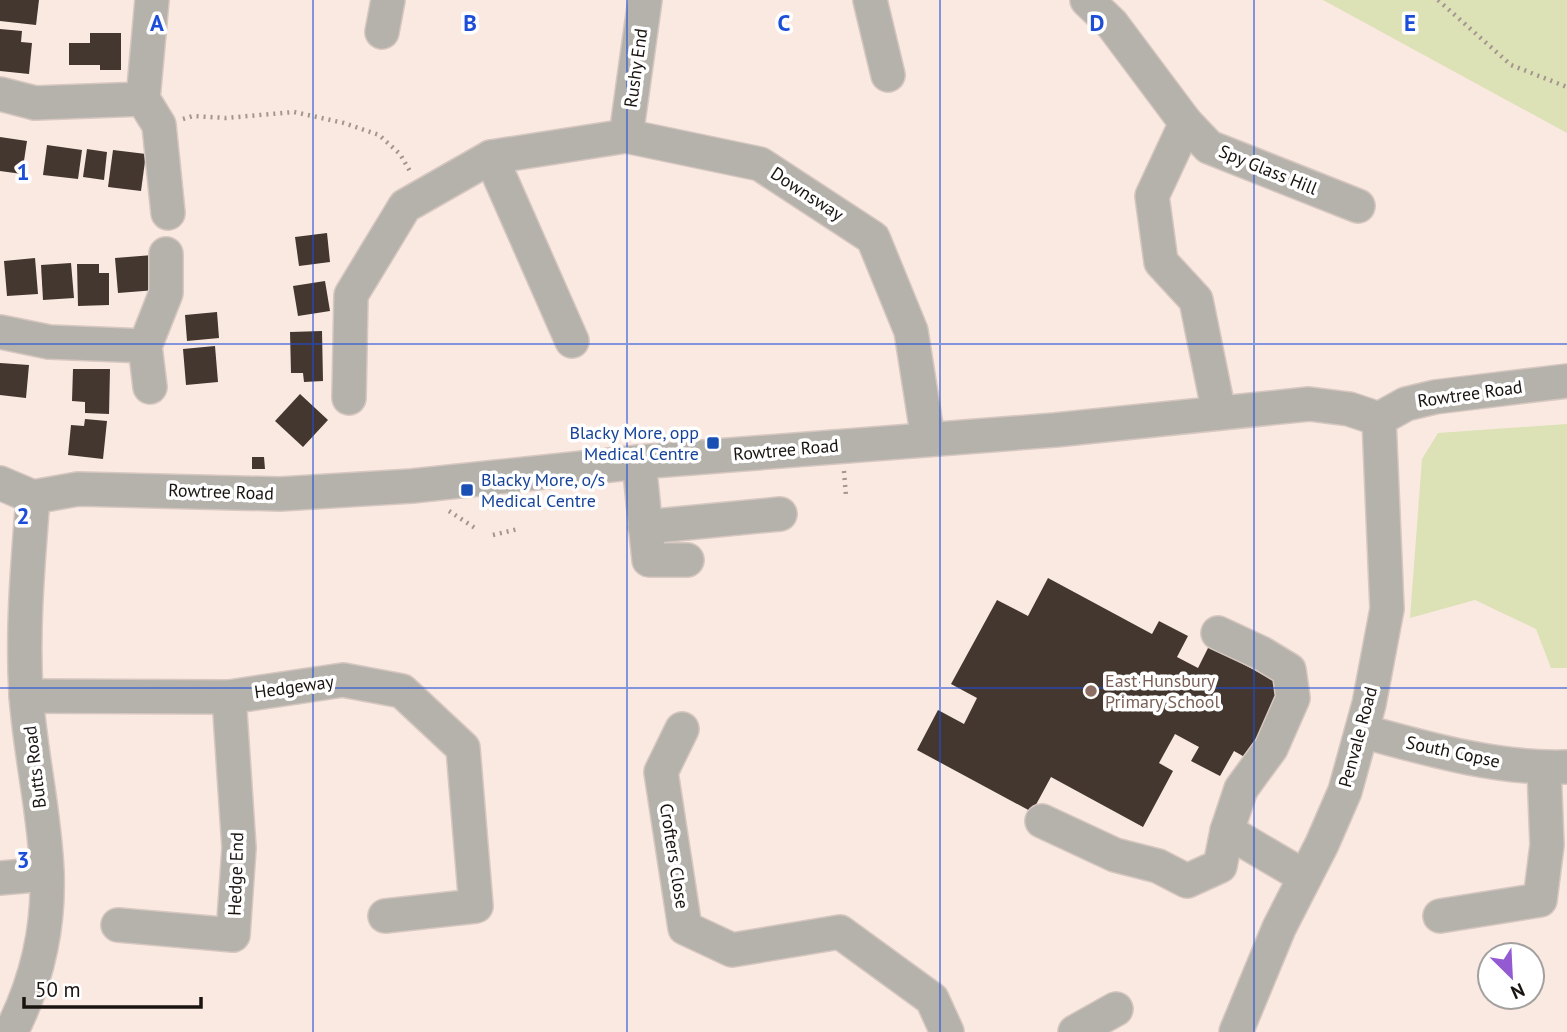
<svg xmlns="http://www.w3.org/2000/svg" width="1567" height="1032" font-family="'PT Sans',sans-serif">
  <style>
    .green { fill: #dce1b6 }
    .building { fill: #43372f }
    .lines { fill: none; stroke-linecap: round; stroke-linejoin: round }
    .minor-casing { stroke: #d6c7c0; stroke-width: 36 }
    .path { stroke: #a39690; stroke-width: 4.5; stroke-dasharray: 2 5; stroke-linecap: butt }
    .minor { stroke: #b5b2ac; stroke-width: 33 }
    .grid { fill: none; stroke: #1d4ed8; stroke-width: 2; stroke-opacity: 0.55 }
    .transit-dot { fill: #1a4fb4; stroke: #fff; stroke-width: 2.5 }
    .education-dot { fill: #8d6e63; stroke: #fff; stroke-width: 2.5 }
    .labels { text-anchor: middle; stroke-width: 7; stroke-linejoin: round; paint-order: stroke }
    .street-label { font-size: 18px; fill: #1a1411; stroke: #fff }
    .transit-label { font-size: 18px; fill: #164399; stroke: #fff; text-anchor: end }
    .education-label { font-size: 18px; fill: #785e54; stroke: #fff; text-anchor: start }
    .grid-label { font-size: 23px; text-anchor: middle; font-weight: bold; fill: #1d4ed8; stroke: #fff; stroke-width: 7; stroke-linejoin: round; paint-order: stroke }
  </style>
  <rect width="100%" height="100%" fill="#fae9e1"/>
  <g class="green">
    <path d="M 1323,0 L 1567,0 L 1567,133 Z"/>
    <path d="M 1567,424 L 1567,668 L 1551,668 L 1536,629 L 1475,600 L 1410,618 L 1422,459 L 1438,433 Z"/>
  </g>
  <g class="building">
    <path d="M 0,0 L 39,0 L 36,25 L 0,21 Z"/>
    <path d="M 0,29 L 22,31 L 21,42 L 32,43 L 29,74 L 0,71 Z"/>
    <path d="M 90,33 L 121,33 L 121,70 L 100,70 L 100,65 L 69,65 L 69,43 L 90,43 Z"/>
    <path d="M 0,137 L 27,141 L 22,174 L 0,171 Z"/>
    <path d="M 47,145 L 82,150 L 78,179 L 43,175 Z"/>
    <path d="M 87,149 L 107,152 L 104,180 L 83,177 Z"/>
    <path d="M 113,150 L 146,154 L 141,191 L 108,187 Z"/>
    <path d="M 327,233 L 330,262 L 299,266 L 295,237 Z"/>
    <path d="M 153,255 L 156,290 L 118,293 L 115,258 Z"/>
    <path d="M 35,258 L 38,294 L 7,296 L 4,261 Z"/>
    <path d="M 71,263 L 74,298 L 43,300 L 41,265 Z"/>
    <path d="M 77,264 L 99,264 L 99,273 L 109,273 L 109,305 L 78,306 Z"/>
    <path d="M 325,281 L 330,311 L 298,316 L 293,286 Z"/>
    <path d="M 217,312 L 219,338 L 187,341 L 185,315 Z"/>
    <path d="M 322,331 L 323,381 L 304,382 L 303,373 L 291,373 L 290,332 Z"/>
    <path d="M 215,346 L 218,382 L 186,385 L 183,349 Z"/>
    <path d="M 0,363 L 29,365 L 26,398 L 0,395 Z"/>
    <path d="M 73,369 L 110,369 L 109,414 L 85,413 L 85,402 L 72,401 Z"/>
    <path d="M 300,394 L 328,420 L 303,447 L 275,421 Z"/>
    <path d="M 85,419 L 107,421 L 103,459 L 68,455 L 71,425 L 84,426 Z"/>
    <path d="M 252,457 L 264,457 L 265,469 L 252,469 Z"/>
    <path d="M 1048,578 L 1152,634 L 1159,621 L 1188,636 L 1177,657 L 1198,668 L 1209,646 L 1288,688 L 1250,760 L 1234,751 L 1220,776 L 1191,761 L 1199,747 L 1175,734 L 1159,763 L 1173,771 L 1143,827 L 1051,777 L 1032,812 L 917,750 L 938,710 L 964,724 L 977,698 L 951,684 L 997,600 L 1028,616 Z"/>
  </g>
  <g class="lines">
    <g class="minor-casing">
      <g id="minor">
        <path d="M 152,0 L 143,99 L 159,125 L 168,213"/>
        <path d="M 870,0 L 888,75"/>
        <path d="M 1087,0 L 1112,24 L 1186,123 L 1209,147 L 1358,206"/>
        <path d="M 382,32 L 388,0"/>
        <path d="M 0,94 L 35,103 L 143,99"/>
        <path d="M 1186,123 L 1152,196 L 1161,262 L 1196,300 L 1219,413"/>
        <path d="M 626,136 L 645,0"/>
        <path d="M 491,157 L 572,341"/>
        <path d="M 0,332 L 49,342 L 145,346"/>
        <path d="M 150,387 L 145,346 L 166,293 L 166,254"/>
        <path d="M 349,398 L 351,295 L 405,206 L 491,157 L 626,136 L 760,164 L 873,238 L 911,331 L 928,439"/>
        <path d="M 639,462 L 649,560 L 687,560"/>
        <path d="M 0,483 L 33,497 L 78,489 L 280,494 L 412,486 L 639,462 L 1055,430 L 1309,404 L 1349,409 L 1379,419 L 1406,404 L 1435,397 L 1567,381"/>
        <path d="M 645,527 L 780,514"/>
        <path d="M 1218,633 L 1261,653 L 1289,670 L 1293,698 L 1271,748 L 1241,789 L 1227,831 L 1305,877"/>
        <path d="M 26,696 L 229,697 L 343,680 L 402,691 L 463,748 L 476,906 L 385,916"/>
        <path d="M 682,729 L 661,772 L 685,928 L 732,950 L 840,932 L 932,999 L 947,1032"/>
        <path d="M 1362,731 C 1428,749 1496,769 1565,767"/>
        <path d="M 1042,821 L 1115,855 L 1158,866 L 1187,881 L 1220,866 L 1227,831"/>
        <path d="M 0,878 L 47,874"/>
        <path d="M 1440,916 L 1540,900 L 1547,845 L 1544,768"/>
        <path d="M 118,925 L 233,935 L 239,848 L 229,697"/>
        <path d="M 11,1032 C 36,983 49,929 47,873 C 45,813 30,754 26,694 C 22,628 28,563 33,497"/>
        <path d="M 1075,1032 L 1116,1009"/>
        <path d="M 1236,1032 L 1279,928 L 1322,844 L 1345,791 L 1369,704 L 1387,609 L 1379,419"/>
      </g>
    </g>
    <g class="path">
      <path d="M 1438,0 L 1511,65 L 1567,87"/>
      <path d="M 183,119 L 193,116 L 226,118 L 294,112 L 344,123 L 379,135 L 400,154 L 411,173"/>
      <path d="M 844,471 L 846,496"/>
      <path d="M 449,511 L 475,528"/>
      <path d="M 493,535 L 518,529"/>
    </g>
    <use href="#minor" class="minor"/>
  </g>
  <path class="grid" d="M 313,0 L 313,1032M 627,0 L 627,1032M 940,0 L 940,1032M 1254,0 L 1254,1032M 0,344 L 1567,344M 0,688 L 1567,688"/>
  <g class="transit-dot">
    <rect x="706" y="436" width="14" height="14" rx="3.5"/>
    <rect x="460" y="483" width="14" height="14" rx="3.5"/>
  </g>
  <circle class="education-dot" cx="1091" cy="691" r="7"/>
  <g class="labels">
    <g class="street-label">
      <text transform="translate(636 68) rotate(-82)" y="6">Rushy End</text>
      <text transform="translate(1268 170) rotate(22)" y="6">Spy Glass Hill</text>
      <text transform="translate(807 194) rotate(33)" y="6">Downsway</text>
      <text transform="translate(1470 394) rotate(-8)" y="6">Rowtree Road</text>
      <text transform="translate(786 450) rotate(-5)" y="6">Rowtree Road</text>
      <text transform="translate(221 492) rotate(2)" y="6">Rowtree Road</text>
      <text transform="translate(294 687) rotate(-8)" y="6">Hedgeway</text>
      <text transform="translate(1358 737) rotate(-75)" y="6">Penvale Road</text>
      <text transform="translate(1453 752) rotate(12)" y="6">South Copse</text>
      <text transform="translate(35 767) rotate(-97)" y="6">Butts Road</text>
      <text transform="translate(674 856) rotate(81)" y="6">Crofters Close</text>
      <text transform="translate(236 874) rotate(-88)" y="6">Hedge End</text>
    </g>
    <g class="transit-label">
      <text x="699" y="439">Blacky More, opp<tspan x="699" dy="21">Medical Centre</tspan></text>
      <text x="481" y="486" text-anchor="start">Blacky More, o/s<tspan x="481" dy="21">Medical Centre</tspan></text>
    </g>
    <g class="education-label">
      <text x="1105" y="687">East Hunsbury<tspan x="1105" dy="21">Primary School</tspan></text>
    </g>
  </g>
  <g class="grid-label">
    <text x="157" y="31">A</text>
    <text x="470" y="31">B</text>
    <text x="784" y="31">C</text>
    <text x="1097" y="31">D</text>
    <text x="1410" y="31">E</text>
    <text x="23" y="180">1</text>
    <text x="23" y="524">2</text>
    <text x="23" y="868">3</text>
  </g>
  <g transform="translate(1511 976) rotate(156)"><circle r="33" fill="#ffffff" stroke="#a3a1a0" stroke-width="2"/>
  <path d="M0-5L12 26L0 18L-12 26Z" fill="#945ad2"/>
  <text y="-10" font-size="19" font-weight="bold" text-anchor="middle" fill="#1a1411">N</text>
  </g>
  <path d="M24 997v10h177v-10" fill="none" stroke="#1a1411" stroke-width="3.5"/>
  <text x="35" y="997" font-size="21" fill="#1a1411" stroke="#ffffff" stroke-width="5" paint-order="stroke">50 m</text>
</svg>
